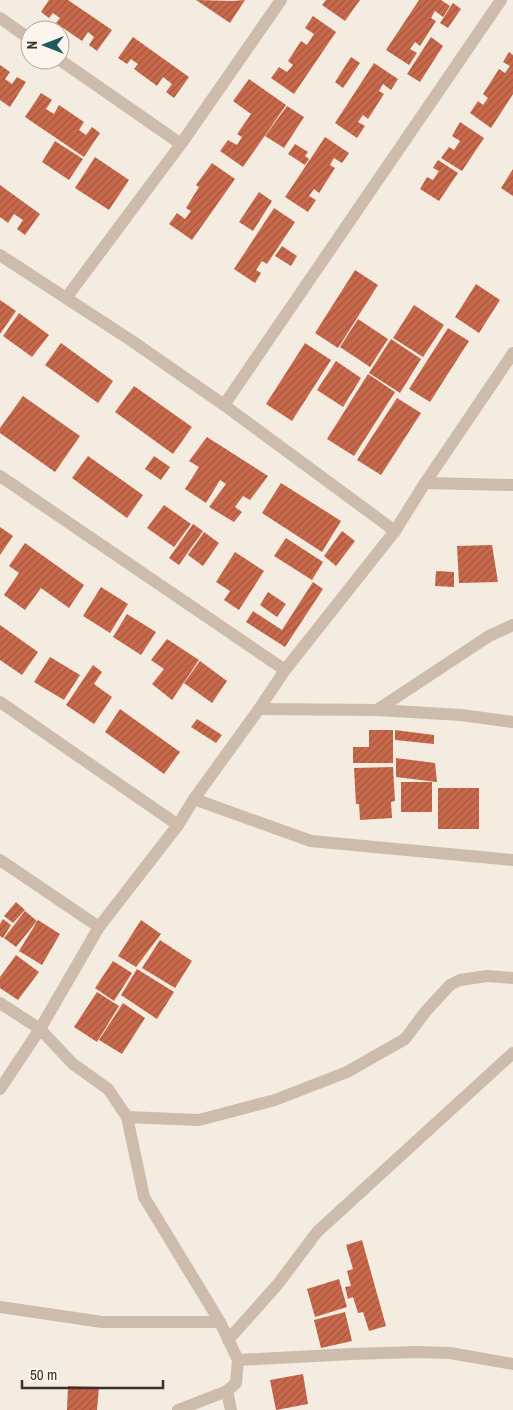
<svg xmlns="http://www.w3.org/2000/svg" width="513" height="1410" font-family="'Archivo Narrow',sans-serif">
  <style>
    .building { fill: url(#building-hatch) }
    .lines { fill: none; stroke-linecap: round; stroke-linejoin: round }
    .street { stroke: #cdbbac; stroke-width: 12 }
  </style>
  <defs>
    <pattern id="building-hatch" width="6" height="6" patternUnits="userSpaceOnUse" patternTransform="scale(1.25)"><rect width="6" height="6" fill="#c8694b"/><path d="M-1 1l2-2M0 6l6-6M5 7l2-2" fill="none" stroke="#a4573f"/></pattern>
  </defs>
  <rect width="100%" height="100%" fill="#f4ebe1"/>
  <g class="building">
    <path d="M 49,0 L 68,0 L 112,30 L 97,51 L 89,45 L 94,37 L 88,32 L 82,41 L 56,23 L 60,18 L 53,13 L 49,18 L 41,12 Z"/>
    <path d="M 196,0 L 232,1 L 245,0 L 230,23 Z"/>
    <path d="M 326,0 L 360,0 L 345,21 L 322,5 Z"/>
    <path d="M 419,0 L 441,0 L 450,6 L 443,17 L 435,11 L 431,18 L 436,21 L 420,46 L 415,42 L 410,49 L 417,53 L 409,65 L 386,50 Z"/>
    <path d="M 453,3 L 461,9 L 448,28 L 440,23 Z"/>
    <path d="M 313,16 L 336,32 L 294,94 L 271,78 L 279,67 L 287,72 L 293,65 L 288,61 L 301,41 L 307,45 L 314,34 L 305,28 Z"/>
    <path d="M 133,37 L 189,77 L 174,98 L 166,92 L 172,84 L 163,77 L 157,86 L 134,69 L 138,64 L 131,59 L 127,64 L 118,58 Z"/>
    <path d="M 431,37 L 443,46 L 420,82 L 407,74 Z"/>
    <path d="M 509,52 L 513,55 L 513,94 L 491,128 L 470,113 L 478,101 L 483,105 L 488,98 L 483,94 L 499,69 L 505,73 L 510,66 L 503,62 Z"/>
    <path d="M 351,57 L 360,63 L 343,88 L 335,82 Z"/>
    <path d="M 374,63 L 398,79 L 391,90 L 383,84 L 379,91 L 384,94 L 368,119 L 363,115 L 358,122 L 365,126 L 357,138 L 335,123 Z"/>
    <path d="M 0,65 L 10,72 L 5,79 L 12,84 L 17,77 L 26,82 L 10,107 L 0,100 Z"/>
    <path d="M 249,79 L 286,105 L 243,167 L 220,151 L 228,140 L 237,145 L 242,137 L 237,134 L 251,114 L 233,101 Z"/>
    <path d="M 41,93 L 52,100 L 46,109 L 54,114 L 59,105 L 84,122 L 79,130 L 86,135 L 92,127 L 100,133 L 84,157 L 25,117 Z"/>
    <path d="M 287,106 L 304,117 L 284,148 L 265,136 Z"/>
    <path d="M 460,122 L 484,138 L 462,171 L 441,158 L 449,147 L 454,150 L 460,141 L 452,136 Z"/>
    <path d="M 325,137 L 349,153 L 342,163 L 334,158 L 330,165 L 335,168 L 319,193 L 314,189 L 309,196 L 316,200 L 308,212 L 285,197 Z"/>
    <path d="M 55,141 L 83,159 L 69,180 L 42,162 Z"/>
    <path d="M 295,144 L 308,152 L 305,156 L 309,159 L 305,165 L 288,154 Z"/>
    <path d="M 95,157 L 129,180 L 109,210 L 75,188 Z"/>
    <path d="M 438,160 L 458,173 L 439,201 L 420,189 L 427,177 L 433,180 L 439,171 L 433,168 Z"/>
    <path d="M 212,163 L 235,179 L 192,240 L 169,224 L 177,213 L 185,219 L 191,211 L 186,208 L 199,187 L 196,185 Z"/>
    <path d="M 513,169 L 513,196 L 501,188 Z"/>
    <path d="M 0,185 L 40,214 L 25,235 L 17,229 L 23,220 L 14,214 L 8,223 L 0,217 Z"/>
    <path d="M 259,192 L 272,201 L 253,231 L 239,222 Z"/>
    <path d="M 274,208 L 295,222 L 267,264 L 262,261 L 256,270 L 261,273 L 255,283 L 234,269 Z"/>
    <path d="M 282,246 L 297,256 L 291,266 L 275,256 Z"/>
    <path d="M 355,270 L 378,285 L 338,348 L 315,333 Z"/>
    <path d="M 476,284 L 500,300 L 479,333 L 455,317 Z"/>
    <path d="M 0,300 L 16,311 L 0,334 Z"/>
    <path d="M 414,305 L 444,325 L 423,357 L 393,338 Z"/>
    <path d="M 19,313 L 49,335 L 32,357 L 3,336 Z"/>
    <path d="M 358,319 L 388,339 L 370,367 L 340,347 Z"/>
    <path d="M 448,328 L 469,341 L 430,402 L 409,389 Z"/>
    <path d="M 391,339 L 421,359 L 400,393 L 369,373 Z"/>
    <path d="M 61,343 L 113,381 L 98,403 L 45,365 Z"/>
    <path d="M 305,343 L 331,360 L 292,421 L 266,404 Z"/>
    <path d="M 336,361 L 361,378 L 343,407 L 317,390 Z"/>
    <path d="M 368,374 L 395,392 L 354,456 L 327,439 Z"/>
    <path d="M 134,386 L 192,427 L 173,454 L 115,412 Z"/>
    <path d="M 23,396 L 80,436 L 55,472 L 0,433 L 0,428 Z"/>
    <path d="M 397,398 L 421,413 L 381,475 L 357,460 Z"/>
    <path d="M 207,437 L 268,476 L 250,500 L 243,496 L 235,507 L 242,512 L 234,522 L 209,507 L 226,484 L 220,480 L 206,503 L 185,489 L 199,467 L 189,461 Z"/>
    <path d="M 88,456 L 143,495 L 127,518 L 72,478 Z"/>
    <path d="M 154,456 L 170,467 L 161,480 L 145,469 Z"/>
    <path d="M 281,483 L 341,521 L 322,552 L 262,513 Z"/>
    <path d="M 164,505 L 191,524 L 174,547 L 147,528 Z"/>
    <path d="M 193,524 L 203,531 L 179,565 L 169,558 Z"/>
    <path d="M 0,527 L 13,536 L 0,555 Z"/>
    <path d="M 342,531 L 355,541 L 336,566 L 324,556 Z"/>
    <path d="M 204,532 L 219,543 L 203,566 L 188,555 Z"/>
    <path d="M 286,538 L 323,562 L 312,580 L 274,556 Z"/>
    <path d="M 25,543 L 84,585 L 69,608 L 41,588 L 25,610 L 4,595 L 19,573 L 9,566 Z"/>
    <path d="M 492,545 L 498,582 L 459,583 L 457,546 Z"/>
    <path d="M 235,552 L 264,571 L 239,610 L 224,600 L 230,591 L 216,582 Z"/>
    <path d="M 436,571 L 454,572 L 454,587 L 435,586 Z"/>
    <path d="M 313,582 L 323,589 L 285,647 L 246,622 L 253,611 L 282,630 Z"/>
    <path d="M 101,587 L 128,604 L 110,633 L 83,616 Z"/>
    <path d="M 268,592 L 286,604 L 277,617 L 260,605 Z"/>
    <path d="M 127,614 L 156,632 L 141,655 L 113,637 Z"/>
    <path d="M 0,625 L 38,652 L 22,675 L 0,660 Z"/>
    <path d="M 167,639 L 199,660 L 172,700 L 152,684 L 164,669 L 151,660 Z"/>
    <path d="M 50,657 L 80,675 L 64,700 L 34,682 Z"/>
    <path d="M 200,661 L 227,681 L 212,703 L 184,683 Z"/>
    <path d="M 93,665 L 102,672 L 94,684 L 112,697 L 94,724 L 66,705 Z"/>
    <path d="M 120,709 L 180,752 L 164,774 L 105,732 Z"/>
    <path d="M 197,719 L 222,735 L 216,743 L 191,727 Z"/>
    <path d="M 369,730 L 393,730 L 393,763 L 353,763 L 353,747 L 369,747 Z"/>
    <path d="M 395,730 L 434,735 L 434,744 L 395,740 Z"/>
    <path d="M 396,758 L 435,763 L 437,782 L 396,777 Z"/>
    <path d="M 393,767 L 395,801 L 391,802 L 392,818 L 360,820 L 359,804 L 356,804 L 354,768 Z"/>
    <rect x="401" y="782" width="31" height="30"/>
    <rect x="438" y="788" width="41" height="41"/>
    <path d="M 16,902 L 25,910 L 13,923 L 4,916 Z"/>
    <path d="M 25,911 L 37,921 L 16,947 L 4,938 Z"/>
    <path d="M 3,919 L 11,925 L 3,938 L 0,936 L 0,924 Z"/>
    <path d="M 38,920 L 60,934 L 42,965 L 19,951 Z"/>
    <path d="M 141,920 L 161,934 L 136,967 L 118,956 Z"/>
    <path d="M 160,940 L 192,961 L 175,988 L 142,968 Z"/>
    <path d="M 16,955 L 39,972 L 18,1000 L 0,988 L 0,977 Z"/>
    <path d="M 113,961 L 132,973 L 114,1001 L 95,988 Z"/>
    <path d="M 137,969 L 174,992 L 157,1019 L 121,995 Z"/>
    <path d="M 97,992 L 119,1006 L 97,1042 L 74,1027 Z"/>
    <path d="M 123,1003 L 145,1018 L 122,1054 L 99,1040 Z"/>
    <path d="M 362,1240 L 386,1326 L 369,1331 L 363,1312 L 358,1313 L 353,1297 L 348,1299 L 345,1287 L 351,1286 L 347,1271 L 353,1269 L 346,1245 Z"/>
    <path d="M 339,1279 L 347,1307 L 315,1317 L 307,1289 Z"/>
    <path d="M 345,1312 L 352,1341 L 321,1348 L 314,1320 Z"/>
    <path d="M 303,1374 L 308,1404 L 276,1410 L 270,1380 Z"/>
    <path d="M 68,1386 L 99,1387 L 97,1410 L 67,1410 Z"/>
  </g>
  <g class="lines">
    <g class="street">
      <path d="M 0,18 L 30,39"/>
      <path d="M 60,60 L 181,144"/>
      <path d="M 0,255 L 132,341 L 224,405 L 395,531"/>
      <path d="M 66,298 L 181,144 L 281,0"/>
      <path d="M 224,405 L 501,0"/>
      <path d="M 0,476 L 285,670"/>
      <path d="M 425,483 L 513,485"/>
      <path d="M 0,702 L 178,825"/>
      <path d="M 259,709 L 377,710 L 461,715 L 513,722"/>
      <path d="M 377,710 L 489,636 L 513,625"/>
      <path d="M 194,799 L 311,841 L 513,860"/>
      <path d="M 0,860 L 99,927"/>
      <path d="M 0,1003 L 40,1029 L 73,1064 L 108,1089 L 127,1117 L 144,1197 L 220,1322 L 238,1360 L 236,1383 L 227,1391 L 178,1410"/>
      <path d="M 0,1089 L 40,1029 L 99,927 L 178,825 L 194,799 L 259,709 L 285,670 L 395,531 L 425,483 L 513,353"/>
      <path d="M 127,1117 L 199,1120 L 275,1100 L 347,1072 L 405,1039 L 426,1011 L 450,985 L 460,980 L 487,976 L 513,978"/>
      <path d="M 0,1307 L 102,1322 L 220,1322"/>
      <path d="M 228,1340 L 278,1284 L 317,1232 L 513,1053"/>
      <path d="M 238,1360 L 351,1354 L 417,1352 L 450,1353 L 513,1364"/>
      <path d="M 227,1391 L 231,1410"/>
    </g>
  </g>
  <g transform="translate(45 45) rotate(270)"><circle r="24" fill="#fbf5ee" stroke="#aea6a0"/>
  <path d="M0-4L9 19L0 12L-9 19Z" fill="#1f5a5e"/>
  <text y="-8" font-size="14" font-weight="bold" text-anchor="middle" fill="#3b302b">N</text>
  </g>
  <path d="M22 1380v8h141v-8" fill="none" stroke="#3b302b" stroke-width="2.5"/>
  <text x="30" y="1380" font-size="15" fill="#3b302b" stroke="#fbf5ee" stroke-width="4" paint-order="stroke">50 m</text>
</svg>
